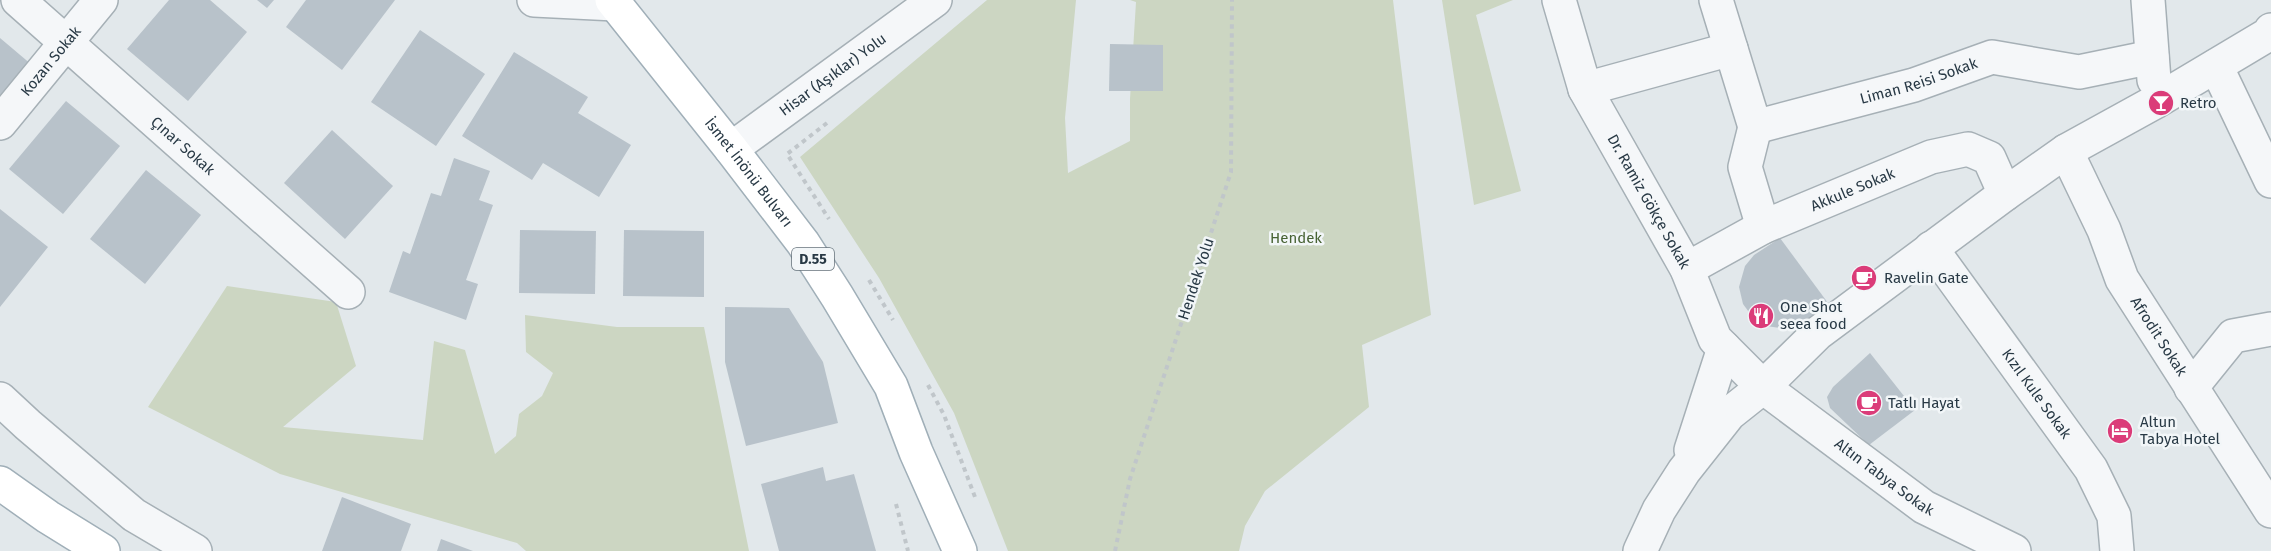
<svg xmlns="http://www.w3.org/2000/svg" width="2271" height="551" font-family="'Fira Sans',sans-serif">
  <style>
    .green { fill: #ccd6c2 }
    .building { fill: #b8c2ca }
    .lines { fill: none; stroke-linecap: round; stroke-linejoin: round }
    .minor-casing { stroke: #a6b0b6; stroke-width: 36 }
    .major-casing { stroke: #a0afb8; stroke-width: 36 }
    .path { stroke: #c0c6ca; stroke-width: 4; stroke-dasharray: 4.5 4.5; stroke-linecap: butt }
    .minor { stroke: #f5f7f9; stroke-width: 33 }
    .major { stroke: #fff; stroke-width: 33 }
    .labels { text-anchor: middle; stroke-width: 5; stroke-linejoin: round; paint-order: stroke }
    .shield { fill: #f2f6f8; stroke: #65727b; stroke-width: 1.5 }
    .shield-label { font-size: 14px; font-weight: bold; fill: #283945 }
    .street-label { font-size: 15px; fill: #283945; stroke: #f2f6f8 }
    .poi-label { font-size: 15px; fill: #283945; stroke: #f2f6f8; text-anchor: start }
    .park-label { font-size: 15px; fill: #476234; stroke: #f2f6f8 }
  </style>
  <rect width="100%" height="100%" fill="#e2e8eb"/>
  <g class="green">
    <path d="M 987,0 L 1076,0 L 1065,118 L 1068,173 L 1130,141 L 1130,99 L 1136,2 L 1130,0 L 1393,0 L 1431,315 L 1362,345 L 1369,407 L 1265,491 L 1245,526 L 1239,551 L 1008,551 L 954,413 L 879,278 L 800,157 Z"/>
    <path d="M 1442,0 L 1513,0 L 1476,15 L 1521,191 L 1474,205 Z"/>
    <path d="M 227,286 L 336,302 L 356,366 L 283,427 L 423,440 L 434,341 L 465,350 L 495,454 L 516,436 L 519,414 L 542,396 L 553,373 L 526,352 L 525,315 L 617,327 L 704,327 L 749,551 L 526,551 L 517,543 L 280,474 L 148,407 Z"/>
  </g>
  <g class="building">
    <path d="M 169,0 L 210,0 L 247,32 L 188,101 L 127,49 Z"/>
    <path d="M 257,0 L 274,0 L 267,8 Z"/>
    <path d="M 306,0 L 395,0 L 342,70 L 286,27 Z"/>
    <path d="M 420,30 L 485,74 L 436,146 L 371,102 Z"/>
    <path d="M 0,38 L 32,65 L 0,103 Z"/>
    <path d="M 1110,44 L 1163,45 L 1163,91 L 1109,91 Z"/>
    <path d="M 514,52 L 588,97 L 578,113 L 631,145 L 599,197 L 543,163 L 532,180 L 462,136 Z"/>
    <path d="M 66,101 L 120,146 L 63,214 L 9,169 Z"/>
    <path d="M 332,130 L 393,186 L 345,239 L 284,183 Z"/>
    <path d="M 454,158 L 490,171 L 479,200 L 493,205 L 466,280 L 478,284 L 466,320 L 389,292 L 403,251 L 410,254 L 431,193 L 441,196 Z"/>
    <path d="M 146,170 L 201,215 L 145,284 L 90,239 Z"/>
    <path d="M 0,209 L 48,247 L 0,307 Z"/>
    <path d="M 520,230 L 596,231 L 595,294 L 519,293 Z"/>
    <path d="M 624,230 L 704,231 L 704,297 L 623,296 Z"/>
    <path d="M 1780,238 L 1828,303 L 1797,327 L 1788,329 L 1766,326 L 1754,319 L 1743,304 L 1739,287 L 1745,266 L 1754,255 Z"/>
    <path d="M 725,307 L 789,308 L 823,362 L 838,423 L 746,446 L 725,362 Z"/>
    <path d="M 1870,353 L 1915,410 L 1869,445 L 1830,408 L 1827,397 L 1833,387 Z"/>
    <path d="M 823,467 L 826,481 L 854,474 L 876,551 L 779,551 L 761,484 Z"/>
    <path d="M 342,497 L 411,524 L 401,551 L 322,551 Z"/>
    <path d="M 441,539 L 473,551 L 437,551 Z"/>
  </g>
  <g class="lines">
    <g class="minor-casing">
      <g id="minor">
        <path id="s1" d="M 18,0 L 348,292"/>
        <path d="M 534,0 L 615,4"/>
        <path id="s2" d="M 1559,0 L 1585,89 L 1687,269 L 1715,339 L 1763,387 L 1924,507 L 2014,551"/>
        <path d="M 1716,0 L 1755,127"/>
        <path d="M 2148,0 L 2154,80"/>
        <path d="M 2216,66 L 2271,181"/>
        <path d="M 1585,89 L 1731,49"/>
        <path id="s3" d="M 0,123 L 101,0"/>
        <path id="s4" d="M 1755,127 L 1914,85 L 1992,57 L 2079,72 L 2152,57"/>
        <path d="M 1755,127 L 1745,167 L 1763,227"/>
        <path id="s5" d="M 731,149 L 935,0"/>
        <path id="s6" d="M 2066,151 L 2104,230 L 2122,279 L 2271,511"/>
        <path id="s7" d="M 1931,248 L 2091,469 L 2114,516 L 2117,551"/>
        <path id="s8" d="M 1687,269 L 1763,227 L 1931,157 L 1968,149 L 1989,158 L 2005,194"/>
        <path d="M 2191,388 L 2233,336 L 2271,329"/>
        <path d="M 0,399 L 28,425 L 134,515 L 195,551"/>
        <path d="M 1691,450 L 1724,348"/>
        <path d="M 1640,551 L 1659,510 L 1684,471 L 1729,414 L 1763,387 L 1818,333 L 2005,194 L 2066,151 L 2155,102 L 2269,34 L 2271,30"/>
      </g>
    </g>
    <g class="major-casing">
      <g id="major">
        <path id="s9" d="M 612,0 L 731,149 L 803,243 L 837,296 L 891,386 L 916,452 L 960,551"/>
        <path d="M 0,483 L 48,517 L 103,551"/>
      </g>
    </g>
    <g class="path">
      <path d="M 827,123 L 787,154 L 829,219"/>
      <path d="M 869,280 L 893,320"/>
      <path d="M 928,385 L 944,415 L 975,497"/>
      <path d="M 896,504 L 908,551"/>
      <path d="M 1115,551 L 1130,479 L 1231,172 L 1232,0"/>
    </g>
    <use href="#minor" class="minor"/>
    <use href="#major" class="major"/>
  </g>
  <defs>
    <g id="bar-disc" transform="scale(1.35)"><circle r="9.5" fill="#db3c79" stroke="#f2f6f8"/><path d="M-6-5H6L.8 .8V4.5H3.5V6h-7V4.5H-.8V.8Z" fill="#fff"/></g>
    <g id="cafe-disc" transform="scale(1.35)"><circle r="9.5" fill="#db3c79" stroke="#f2f6f8"/><path d="M-5.5-4.5H6V0H3Q3 3.5 0 3.5H-2.5Q-5.5 3.5-5.5 0ZM3-3.2v2h1.7v-2ZM-6 4.5H4V6H-6Z" fill="#fff"/></g>
    <g id="restaurant-disc" transform="scale(1.35)"><circle r="9.5" fill="#db3c79" stroke="#f2f6f8"/><path d="M-5-6h1v4h1v-4h1v4h1v-4h1v5L-1.5 .5V6h-2V.5L-5-1ZM5-6V6H3V1.5H1.5Q1.5-4 5-6Z" fill="#fff"/></g>
    <g id="hotel-disc" transform="scale(1.35)"><circle r="9.5" fill="#db3c79" stroke="#f2f6f8"/><path d="M-6-4.5h1.5V1H6V5H4.5V3h-9V5H-6ZM-4 0a1.8 1.8 0 1 1 3.6 0ZM.5 0V-2.5h3Q6-2.5 6 0Z" fill="#fff"/></g>
  </defs>
  <g fill-rule="evenodd">
    <use href="#bar-disc" x="2161" y="103"/>
    <use href="#cafe-disc" x="1864" y="278"/>
    <use href="#restaurant-disc" x="1761" y="316"/>
    <use href="#cafe-disc" x="1869" y="403"/>
    <use href="#hotel-disc" x="2120" y="431"/>
  </g>
  <g class="labels">
    <rect class="shield" x="792" y="248" width="42" height="22" rx="4.5"/>
    <g class="shield-label">
      <text x="813" y="264">D.55</text>
    </g>
    <g class="street-label">
      <text dy="5" stroke="none"><textPath href="#s3" startOffset="80">Kozan Sokak</textPath></text>
      <text dy="5" stroke="none"><textPath href="#s5" startOffset="126">Hisar (Aşıklar) Yolu</textPath></text>
      <text dy="5" stroke="none"><textPath href="#s4" startOffset="170">Liman Reisi Sokak</textPath></text>
      <text dy="5" stroke="none"><textPath href="#s1" startOffset="220">Çınar Sokak</textPath></text>
      <text dy="5" stroke="none"><textPath href="#s9" startOffset="220">İsmet İnönü Bulvarı</textPath></text>
      <text dy="5" stroke="none"><textPath href="#s8" startOffset="184">Akkule Sokak</textPath></text>
      <text dy="5" stroke="none"><textPath href="#s2" startOffset="222">Dr. Ramiz Gökçe Sokak</textPath></text>
      <text transform="translate(1196 279) rotate(-72)" y="5">Hendek Yolu</text>
      <text dy="5" stroke="none"><textPath href="#s6" startOffset="208">Afrodit Sokak</textPath></text>
      <text dy="5" stroke="none"><textPath href="#s7" startOffset="180">Kızıl Kule Sokak</textPath></text>
      <text dy="5" stroke="none"><textPath href="#s2" startOffset="594">Altın Tabya Sokak</textPath></text>
    </g>
    <g class="poi-label">
      <text x="2180" y="108">Retro</text>
      <text x="1884" y="283">Ravelin Gate</text>
      <text x="1780" y="312">One Shot<tspan x="1780" dy="17">seea food</tspan></text>
      <text x="1888" y="408">Tatlı Hayat</text>
      <text x="2140" y="427">Altun<tspan x="2140" dy="17">Tabya Hotel</tspan></text>
    </g>
    <g class="park-label">
      <text x="1296" y="243">Hendek</text>
    </g>
  </g>
</svg>
